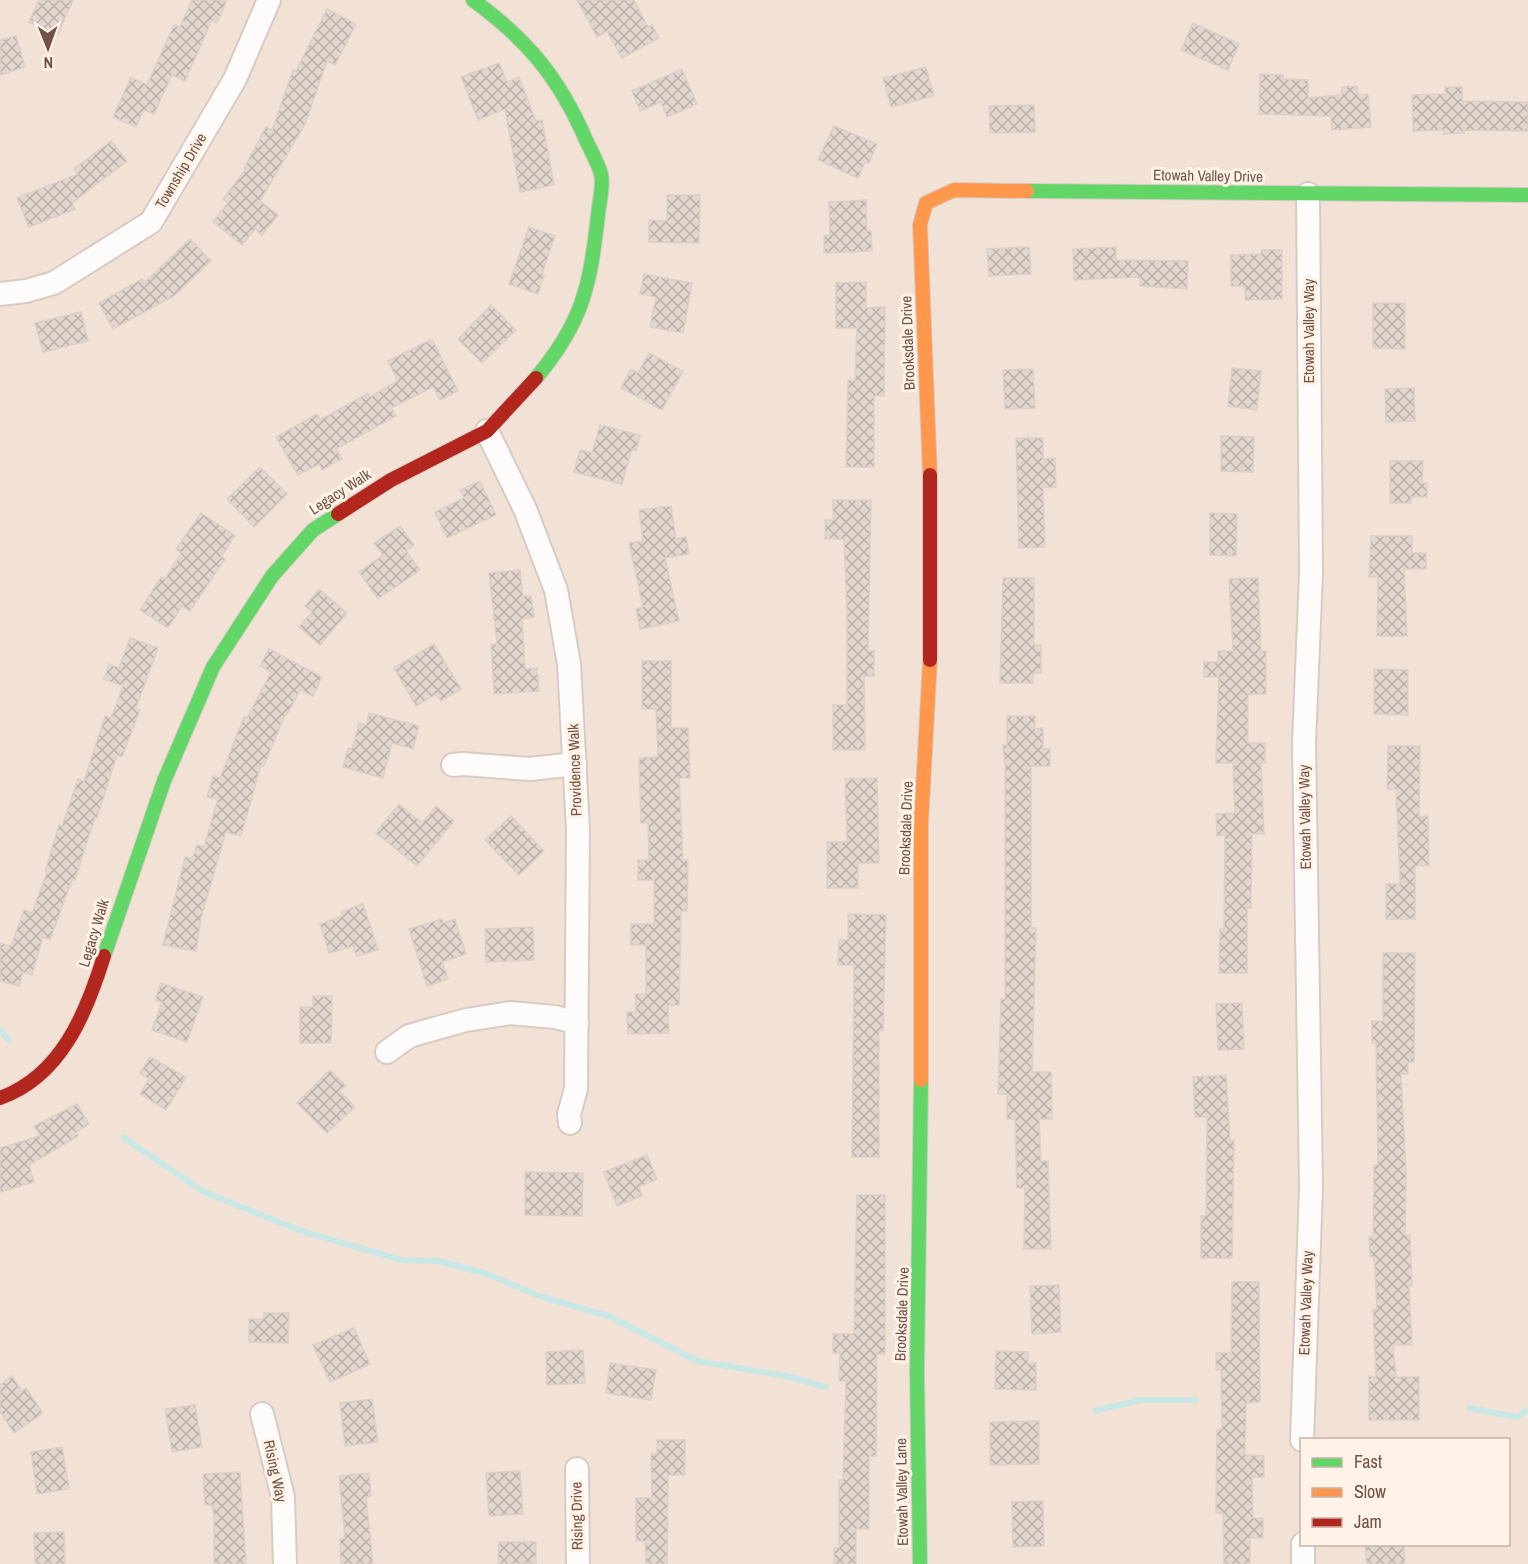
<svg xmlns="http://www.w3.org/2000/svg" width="1528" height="1564" font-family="'Archivo Narrow',sans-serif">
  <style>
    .residential { fill: #f2e2d6; fill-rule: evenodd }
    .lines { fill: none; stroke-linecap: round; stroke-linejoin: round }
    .stream { stroke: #c8e7e5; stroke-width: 6 }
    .building { fill: url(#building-cross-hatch); stroke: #ded0c9; stroke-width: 1.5 }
    .street-casing { stroke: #d7cbc4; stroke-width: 26 }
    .fast-casing { stroke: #d6cac3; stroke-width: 16 }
    .slow-casing { stroke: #d6cac3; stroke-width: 16 }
    .jam-casing { stroke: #d6cac3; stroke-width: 16 }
    .street { stroke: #fefcfb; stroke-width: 22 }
    .fast { stroke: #63d668; stroke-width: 14 }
    .slow { stroke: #ff974d; stroke-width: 14 }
    .jam { stroke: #b3261e; stroke-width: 14 }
    .labels { text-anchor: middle; stroke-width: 6; stroke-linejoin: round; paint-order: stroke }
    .street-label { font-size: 15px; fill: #725248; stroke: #fff2e6 }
  </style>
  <defs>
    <pattern id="building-cross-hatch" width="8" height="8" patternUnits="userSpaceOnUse" patternTransform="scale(1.5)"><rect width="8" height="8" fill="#e2d6ce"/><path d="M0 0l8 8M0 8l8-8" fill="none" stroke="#bcb0a9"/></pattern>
  </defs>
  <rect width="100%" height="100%" fill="#f6eee6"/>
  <path class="residential" d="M 0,0 L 1528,0 L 1528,1564 L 0,1564 ZM 1302,1440 L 1508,1440 L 1508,1544 L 1302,1544 Z"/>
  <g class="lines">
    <g class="stream">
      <path d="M 0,1030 L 9,1040"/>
      <path d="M 124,1138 L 204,1192 L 304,1232 L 402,1260 L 438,1261 L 484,1273 L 542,1297 L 609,1316 L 697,1361 L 786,1376 L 826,1387"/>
      <path d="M 1469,1408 L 1517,1417 L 1528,1410"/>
      <path d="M 1095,1411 L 1141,1400 L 1196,1400"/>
    </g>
  </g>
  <g class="building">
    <path d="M 39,0 L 73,0 L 58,34 L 29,22 Z"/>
    <path d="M 192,0 L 227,0 L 217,23 L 212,20 L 185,81 L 172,75 L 154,114 L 144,110 L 136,127 L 113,117 L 131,77 L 147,85 L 174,25 L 180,27 Z"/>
    <path d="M 577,0 L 634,0 L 648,27 L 652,25 L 659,38 L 622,58 L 607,31 L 597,37 Z"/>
    <path d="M 327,9 L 356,24 L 335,65 L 327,61 L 305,124 L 260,201 L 278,215 L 262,235 L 255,229 L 242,245 L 213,222 L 228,203 L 223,199 L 246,169 L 244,168 L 266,127 L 272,130 L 293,70 L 296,71 Z"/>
    <path d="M 1193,23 L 1239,44 L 1228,70 L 1181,50 Z"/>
    <path d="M 16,36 L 25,67 L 0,75 L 0,40 Z"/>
    <path d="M 499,63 L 507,82 L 519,77 L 536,121 L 542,120 L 554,185 L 520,192 L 505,109 L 478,120 L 461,77 Z"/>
    <path d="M 926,67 L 934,96 L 891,107 L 883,78 Z"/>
    <path d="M 682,69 L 697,104 L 667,117 L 661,102 L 640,111 L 632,91 Z"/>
    <path d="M 1260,74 L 1283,75 L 1283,79 L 1308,80 L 1308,98 L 1342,95 L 1342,87 L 1357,86 L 1358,95 L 1368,94 L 1371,127 L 1332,130 L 1331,116 L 1259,114 Z"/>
    <path d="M 1445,87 L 1462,87 L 1462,101 L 1528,102 L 1528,131 L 1463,130 L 1464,133 L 1443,134 L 1443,130 L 1413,131 L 1412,95 L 1445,94 Z"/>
    <path d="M 1034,105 L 1035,132 L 990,133 L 989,106 Z"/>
    <path d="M 834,126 L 877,144 L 869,163 L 865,162 L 858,178 L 818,160 Z"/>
    <path d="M 111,141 L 127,161 L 72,203 L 75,209 L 29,227 L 17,198 L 78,174 L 74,169 Z"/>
    <path d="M 667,195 L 700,195 L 699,243 L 649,242 L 649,220 L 667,221 Z"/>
    <path d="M 866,200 L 867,231 L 871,231 L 872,251 L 824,253 L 824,236 L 830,235 L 829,202 Z"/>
    <path d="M 529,227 L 555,236 L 542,274 L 544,275 L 538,294 L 509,284 Z"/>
    <path d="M 190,239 L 211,261 L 174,296 L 113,329 L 99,303 L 142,279 L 144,283 Z"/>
    <path d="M 1029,247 L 1031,274 L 989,276 L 987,249 Z"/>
    <path d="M 1116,247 L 1116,260 L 1188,261 L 1187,289 L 1140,286 L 1140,277 L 1074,280 L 1073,249 Z"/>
    <path d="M 1261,250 L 1282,250 L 1282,299 L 1245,300 L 1245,286 L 1231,286 L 1231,255 L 1261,254 Z"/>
    <path d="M 644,274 L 692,283 L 683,333 L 650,327 L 656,297 L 640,294 Z"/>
    <path d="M 866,282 L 866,308 L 885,307 L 884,396 L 874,396 L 874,467 L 846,467 L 848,380 L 855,381 L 857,328 L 836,328 L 836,283 Z"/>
    <path d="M 1373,303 L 1405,303 L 1405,349 L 1373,348 Z"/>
    <path d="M 491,305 L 516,330 L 482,363 L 458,339 Z"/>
    <path d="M 81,312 L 88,341 L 43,352 L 35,323 Z"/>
    <path d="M 432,339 L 458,391 L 440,400 L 433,387 L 391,408 L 396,416 L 336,449 L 342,459 L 322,470 L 319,464 L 298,475 L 276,437 L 317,414 L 320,420 L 368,393 L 370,397 L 398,381 L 388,361 Z"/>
    <path d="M 649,353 L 683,371 L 662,410 L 621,388 L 631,369 L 638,373 Z"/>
    <path d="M 1232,368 L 1261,371 L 1257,410 L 1228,406 Z"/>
    <path d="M 1033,369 L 1035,408 L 1005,409 L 1003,370 Z"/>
    <path d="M 1414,388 L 1415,421 L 1386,422 L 1385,389 Z"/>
    <path d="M 600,425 L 640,435 L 636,451 L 632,449 L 622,484 L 574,472 L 580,450 L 592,453 Z"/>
    <path d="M 1221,436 L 1254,437 L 1253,472 L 1221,471 Z"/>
    <path d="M 1016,438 L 1043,438 L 1043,459 L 1055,458 L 1056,487 L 1043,488 L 1045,547 L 1019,548 Z"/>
    <path d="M 1390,461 L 1423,461 L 1422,483 L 1427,483 L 1427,497 L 1411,497 L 1411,503 L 1390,503 Z"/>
    <path d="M 260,467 L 287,494 L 254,527 L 227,499 Z"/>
    <path d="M 480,481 L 496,515 L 447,538 L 435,512 L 464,498 L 460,490 Z"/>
    <path d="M 833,500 L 871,500 L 868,651 L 874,651 L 874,676 L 864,676 L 865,750 L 833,750 L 833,705 L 847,705 L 847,611 L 844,539 L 825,539 L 825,520 L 833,520 Z"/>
    <path d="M 671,506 L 676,539 L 686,537 L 689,554 L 665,558 L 679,621 L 640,629 L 636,609 L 643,607 L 629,543 L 643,541 L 639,510 Z"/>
    <path d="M 201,513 L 235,536 L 221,557 L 225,559 L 190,611 L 182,606 L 168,628 L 140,610 L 161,577 L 165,579 L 181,553 L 176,549 Z"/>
    <path d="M 1210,513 L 1237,514 L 1236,556 L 1210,555 Z"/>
    <path d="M 400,526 L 414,545 L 406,551 L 420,570 L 378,599 L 359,572 L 383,555 L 374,543 Z"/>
    <path d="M 1371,536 L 1412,536 L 1412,553 L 1426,553 L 1426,569 L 1404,569 L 1407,636 L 1377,636 L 1378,577 L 1369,577 Z"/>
    <path d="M 520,570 L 523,596 L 531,596 L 534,617 L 522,619 L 525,669 L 537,668 L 539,691 L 494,694 L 491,644 L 497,644 L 489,573 Z"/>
    <path d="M 1003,578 L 1034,578 L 1034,645 L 1041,645 L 1041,673 L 1033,673 L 1033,683 L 1000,683 Z"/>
    <path d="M 1258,578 L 1261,651 L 1266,651 L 1266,694 L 1248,694 L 1248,743 L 1265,743 L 1265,763 L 1261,763 L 1264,834 L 1252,834 L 1251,908 L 1247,908 L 1247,973 L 1219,973 L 1220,929 L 1224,929 L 1225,835 L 1217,836 L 1216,814 L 1235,813 L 1233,763 L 1216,763 L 1219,677 L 1204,677 L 1204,662 L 1218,662 L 1218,651 L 1233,651 L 1229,579 Z"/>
    <path d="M 319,589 L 347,613 L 320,645 L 299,627 L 312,612 L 305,606 Z"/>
    <path d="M 130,638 L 158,648 L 136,708 L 140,710 L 122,757 L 117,755 L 97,818 L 95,817 L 75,880 L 72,880 L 50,940 L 43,937 L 32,975 L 23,972 L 19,986 L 0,981 L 0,943 L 11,946 L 24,910 L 32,913 L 47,872 L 45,871 L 59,825 L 62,826 L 78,779 L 84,781 L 105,716 L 111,718 L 123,686 L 104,679 L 109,664 L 119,668 Z"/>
    <path d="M 434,644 L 461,689 L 441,701 L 436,694 L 416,706 L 394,668 Z"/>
    <path d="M 269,649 L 322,677 L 313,696 L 300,690 L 287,715 L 285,714 L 264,766 L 261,765 L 241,836 L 226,832 L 201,918 L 196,951 L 163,945 L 185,857 L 192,859 L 197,845 L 204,847 L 218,799 L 207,797 L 213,776 L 220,778 L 244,717 L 247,718 L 271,672 L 260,666 Z"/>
    <path d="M 642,661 L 671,661 L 671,728 L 688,728 L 690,778 L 679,778 L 683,860 L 688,860 L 687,911 L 681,911 L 679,1005 L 668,1005 L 669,1033 L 628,1034 L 627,1012 L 636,1012 L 635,994 L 646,994 L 646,945 L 631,945 L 631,924 L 654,924 L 654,880 L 638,880 L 638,860 L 649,860 L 648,823 L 641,823 L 639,758 L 658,757 L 656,709 L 642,709 Z"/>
    <path d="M 1374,669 L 1408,670 L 1408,715 L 1374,714 Z"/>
    <path d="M 369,713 L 419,726 L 413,749 L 392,743 L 383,778 L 343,767 L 348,748 L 352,749 L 359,723 L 366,725 Z"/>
    <path d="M 1007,716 L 1035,716 L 1035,729 L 1043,728 L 1043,749 L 1050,749 L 1050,766 L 1031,766 L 1031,928 L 1036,928 L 1032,1072 L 1051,1072 L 1052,1119 L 1039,1119 L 1041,1161 L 1048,1161 L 1051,1249 L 1024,1249 L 1025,1188 L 1017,1188 L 1015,1119 L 1007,1119 L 1007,1094 L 998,1094 L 1001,999 L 1005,999 L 1005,766 L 1003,745 L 1007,745 Z"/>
    <path d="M 1388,746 L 1420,746 L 1419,817 L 1428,816 L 1429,865 L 1415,866 L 1415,919 L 1386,919 L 1386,884 L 1400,884 L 1396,789 L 1387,789 Z"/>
    <path d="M 877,778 L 879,863 L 858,863 L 858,888 L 827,888 L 827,842 L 847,842 L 845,779 Z"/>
    <path d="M 399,804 L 422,823 L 436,806 L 454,821 L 417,866 L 376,833 Z"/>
    <path d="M 511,816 L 544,851 L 519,875 L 485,840 Z"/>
    <path d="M 363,904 L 378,950 L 357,956 L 353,946 L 329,953 L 320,924 L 342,916 L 341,912 Z"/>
    <path d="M 848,914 L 886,915 L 883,1031 L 879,1031 L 879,1157 L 852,1157 L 854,965 L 838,965 L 839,940 L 848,940 Z"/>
    <path d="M 442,919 L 443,923 L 455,919 L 466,954 L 442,962 L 448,979 L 427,986 L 409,929 Z"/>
    <path d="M 533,927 L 534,960 L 486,962 L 485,929 Z"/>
    <path d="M 1383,953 L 1415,953 L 1414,1062 L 1408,1062 L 1408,1074 L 1401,1074 L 1406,1171 L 1405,1235 L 1410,1235 L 1412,1286 L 1409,1286 L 1412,1345 L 1393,1345 L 1396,1377 L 1419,1377 L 1419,1420 L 1369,1420 L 1369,1376 L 1376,1377 L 1373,1309 L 1377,1309 L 1374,1257 L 1370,1257 L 1369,1237 L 1373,1237 L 1374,1165 L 1378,1165 L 1376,1043 L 1372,1043 L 1372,1021 L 1383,1021 Z"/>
    <path d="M 161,983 L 203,997 L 187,1042 L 152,1030 L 162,1002 L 155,1000 Z"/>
    <path d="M 313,996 L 332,996 L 331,1043 L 300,1043 L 300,1007 L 313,1007 Z"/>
    <path d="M 1242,1003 L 1244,1049 L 1218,1050 L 1216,1004 Z"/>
    <path d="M 150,1057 L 186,1077 L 166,1110 L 140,1094 L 149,1079 L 140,1073 Z"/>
    <path d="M 330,1070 L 346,1086 L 339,1091 L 355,1107 L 327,1133 L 297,1103 Z"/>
    <path d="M 1226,1075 L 1230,1140 L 1234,1140 L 1232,1258 L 1201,1258 L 1201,1216 L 1206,1216 L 1207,1117 L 1195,1117 L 1193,1077 Z"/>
    <path d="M 77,1104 L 89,1124 L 76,1132 L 78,1136 L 29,1165 L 34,1182 L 0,1192 L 0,1148 L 40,1136 L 34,1126 Z"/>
    <path d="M 647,1155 L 657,1179 L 639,1187 L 642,1196 L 617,1206 L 604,1172 Z"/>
    <path d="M 525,1172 L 583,1173 L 582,1216 L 525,1215 Z"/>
    <path d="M 857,1195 L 885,1195 L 885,1354 L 877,1354 L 876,1456 L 869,1456 L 869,1529 L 856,1529 L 856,1564 L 834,1564 L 834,1548 L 839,1548 L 839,1480 L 843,1480 L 846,1381 L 839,1381 L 840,1353 L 833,1353 L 833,1334 L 854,1334 Z"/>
    <path d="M 1232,1282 L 1259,1282 L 1260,1402 L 1246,1403 L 1245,1455 L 1264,1456 L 1264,1477 L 1252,1477 L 1253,1518 L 1263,1518 L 1263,1538 L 1250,1538 L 1250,1564 L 1224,1564 L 1223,1513 L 1216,1513 L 1217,1429 L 1222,1429 L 1221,1370 L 1216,1370 L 1216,1353 L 1231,1353 Z"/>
    <path d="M 1059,1285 L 1061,1332 L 1032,1334 L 1030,1286 Z"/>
    <path d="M 264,1313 L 289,1313 L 288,1343 L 249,1342 L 249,1319 L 263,1319 Z"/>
    <path d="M 354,1328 L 370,1364 L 330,1382 L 313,1345 Z"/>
    <path d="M 583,1350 L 585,1383 L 547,1385 L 546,1352 Z"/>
    <path d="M 996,1351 L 1028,1352 L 1028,1363 L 1036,1363 L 1036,1390 L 995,1389 Z"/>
    <path d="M 610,1363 L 656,1370 L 651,1400 L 606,1393 Z"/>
    <path d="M 12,1376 L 22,1391 L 26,1388 L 43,1413 L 14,1433 L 0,1412 L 0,1385 Z"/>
    <path d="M 372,1399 L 378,1442 L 345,1446 L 340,1403 Z"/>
    <path d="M 195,1405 L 202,1447 L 172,1452 L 165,1409 Z"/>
    <path d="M 1039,1421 L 1039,1464 L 990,1465 L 990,1422 Z"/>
    <path d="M 657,1440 L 685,1440 L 685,1475 L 668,1475 L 667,1564 L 646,1564 L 645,1541 L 636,1541 L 636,1498 L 652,1498 L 651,1454 L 657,1454 Z"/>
    <path d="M 62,1447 L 69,1489 L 37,1494 L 31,1452 Z"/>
    <path d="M 520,1471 L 523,1514 L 489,1516 L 486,1473 Z"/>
    <path d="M 240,1472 L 246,1564 L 214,1564 L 214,1516 L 212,1505 L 205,1505 L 203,1474 Z"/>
    <path d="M 369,1473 L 371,1496 L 366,1497 L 373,1564 L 341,1564 L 340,1539 L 345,1538 L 339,1476 Z"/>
    <path d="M 1043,1501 L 1044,1546 L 1013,1547 L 1012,1502 Z"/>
    <path d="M 64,1532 L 65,1564 L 35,1564 L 34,1533 Z"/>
    <path d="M 499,1542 L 536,1542 L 536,1563 L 498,1564 Z"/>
    <path d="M 1404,1545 L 1405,1564 L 1367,1564 L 1365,1547 Z"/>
  </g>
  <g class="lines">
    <g class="street-casing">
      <g id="street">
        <path d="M 0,294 L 26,291 L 54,283 L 151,222 L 235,79 L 269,0"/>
        <path d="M 487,431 L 525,509 L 556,590 L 569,664 L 578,830 L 576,1089 L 569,1114 L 570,1123"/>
        <path d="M 453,765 L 463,764 L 530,769 L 575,764"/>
        <path d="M 387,1052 L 409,1036 L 466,1020 L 510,1013 L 555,1017 L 577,1023"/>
        <path d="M 262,1414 L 283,1497 L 285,1564"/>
        <path d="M 1302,1440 L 1311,1187 L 1304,743 L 1311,573 L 1308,194"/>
        <path d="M 577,1469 L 578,1564"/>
        <path d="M 1303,1544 L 1303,1564"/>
      </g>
    </g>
    <g class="fast-casing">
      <g id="fast">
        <path d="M 473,0 C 528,40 559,78 586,140 C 591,151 598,163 601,174 C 604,185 599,203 598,215 C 590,286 583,322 536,378"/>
        <path d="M 1027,191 L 1528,195"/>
        <path d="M 104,956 L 164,781 L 213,667 L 272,576 L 313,530 L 338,514"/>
        <path d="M 920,1564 L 917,1373 L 921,1080"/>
      </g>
    </g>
    <g class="slow-casing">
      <g id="slow">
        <path d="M 930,475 L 920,225 L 926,203 L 954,190 L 1027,191"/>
        <path d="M 921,1080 L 921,824 L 930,660"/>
      </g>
    </g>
    <g class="jam-casing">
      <g id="jam">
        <path d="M 930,475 L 930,660"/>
        <path d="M 338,514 L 391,480 L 487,431 L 536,378"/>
        <path d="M 0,1098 C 61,1076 86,1014 104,956"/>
      </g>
    </g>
    <use href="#street" class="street"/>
    <use href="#fast" class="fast"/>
    <use href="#slow" class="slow"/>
    <use href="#jam" class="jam"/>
  </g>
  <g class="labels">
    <g class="street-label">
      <text transform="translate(181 171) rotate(-59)" y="5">Township Drive</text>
      <text transform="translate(1208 176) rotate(1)" y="5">Etowah Valley Drive</text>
      <text transform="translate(1309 331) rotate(-90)" y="5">Etowah Valley Way</text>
      <text transform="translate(908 343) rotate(-92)" y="5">Brooksdale Drive</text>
      <text transform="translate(340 492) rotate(-33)" y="5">Legacy Walk</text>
      <text transform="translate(575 770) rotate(-92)" y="5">Providence Walk</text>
      <text transform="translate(1305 817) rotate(-91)" y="5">Etowah Valley Way</text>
      <text transform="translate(906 828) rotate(-88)" y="5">Brooksdale Drive</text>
      <text transform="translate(94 933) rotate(-73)" y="5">Legacy Walk</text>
      <text transform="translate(1306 1303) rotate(-88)" y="5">Etowah Valley Way</text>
      <text transform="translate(902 1314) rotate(-88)" y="5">Brooksdale Drive</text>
      <text transform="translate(275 1471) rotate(78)" y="5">Rising Way</text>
      <text transform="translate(902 1492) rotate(-91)" y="5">Etowah Valley Lane</text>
      <text transform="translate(577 1516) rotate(-91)" y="5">Rising Drive</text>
    </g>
  </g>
  <rect x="1300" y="1438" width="210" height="108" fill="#fff2e6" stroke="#c7b2a7" stroke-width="1.5"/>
  <rect x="1312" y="1458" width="30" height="9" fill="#63d668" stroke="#c7b2a7" stroke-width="1.5"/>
  <text x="1354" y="1468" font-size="18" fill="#725248">Fast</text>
  <rect x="1312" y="1488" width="30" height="9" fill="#ff974d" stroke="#c7b2a7" stroke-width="1.5"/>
  <text x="1354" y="1498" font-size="18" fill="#725248">Slow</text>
  <rect x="1312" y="1518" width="30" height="9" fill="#b3261e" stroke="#c7b2a7" stroke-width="1.5"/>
  <text x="1354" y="1528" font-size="18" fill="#725248">Jam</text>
  <g transform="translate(48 48) rotate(179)" stroke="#fff2e6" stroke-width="4.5" paint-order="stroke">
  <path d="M0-4.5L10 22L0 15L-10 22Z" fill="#725248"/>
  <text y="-9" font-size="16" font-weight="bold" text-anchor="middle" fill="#725248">N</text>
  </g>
</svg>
